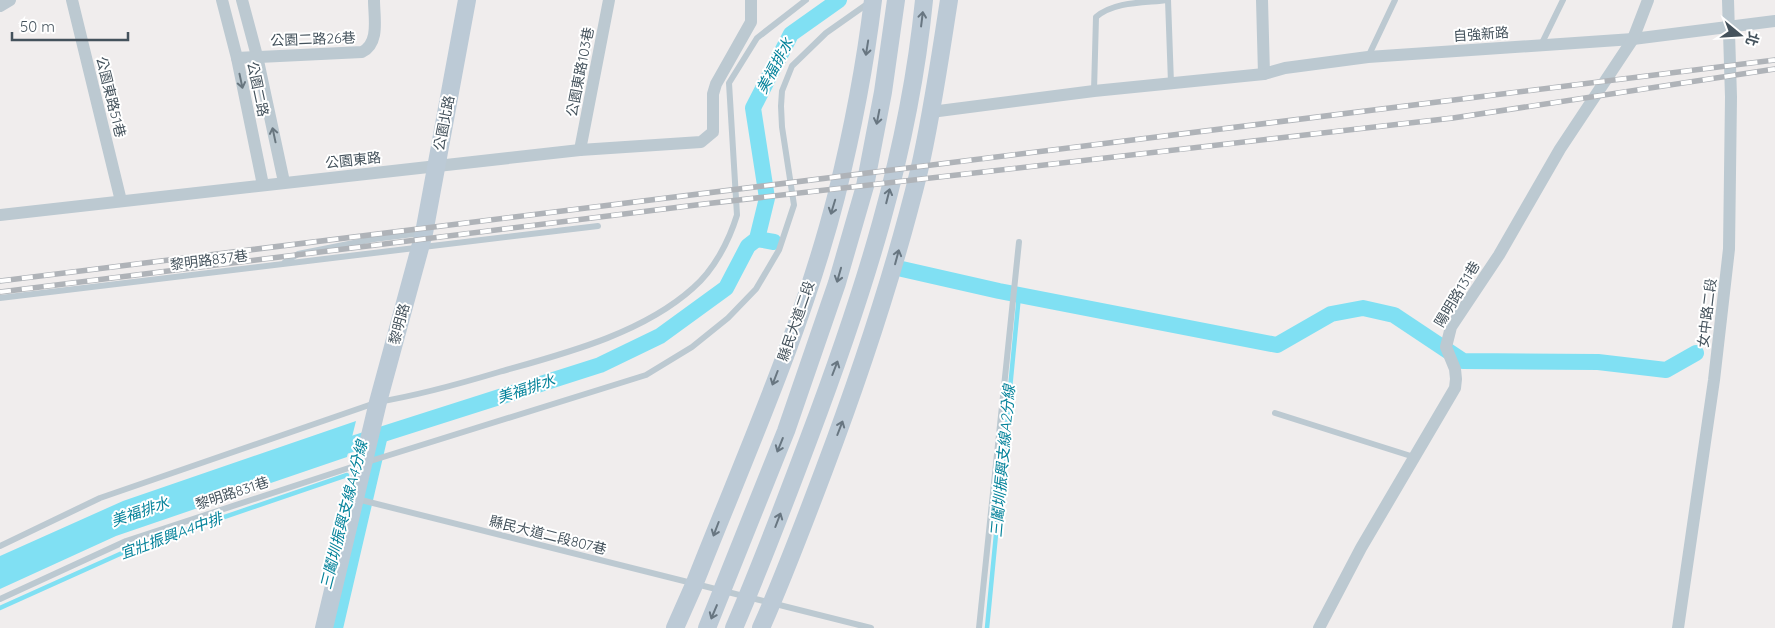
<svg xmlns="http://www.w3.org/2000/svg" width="1775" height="628" font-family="Quicksand,'Noto Sans TC',sans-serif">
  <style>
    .water { fill: #80e0f3 }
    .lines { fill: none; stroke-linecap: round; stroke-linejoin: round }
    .stream { stroke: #80e0f3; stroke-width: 4.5 }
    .canal { stroke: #80e0f3; stroke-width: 16 }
    .lane { stroke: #bcc9d1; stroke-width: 6 }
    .street { stroke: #bcc9d1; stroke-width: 12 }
    .secondary { stroke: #bccad6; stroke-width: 18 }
    .rail-casing { stroke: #afb3b8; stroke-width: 5.5 }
    .rail { stroke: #fff; stroke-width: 4; stroke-dasharray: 11; stroke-linecap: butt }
    .oneway { stroke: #687681 }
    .oneway2 { stroke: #68767f }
    .labels { text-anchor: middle; stroke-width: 4; stroke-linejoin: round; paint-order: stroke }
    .street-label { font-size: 14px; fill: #44525c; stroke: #fff }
    .water-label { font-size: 15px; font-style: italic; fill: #03829a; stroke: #fff }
  </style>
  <rect width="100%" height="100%" fill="#f0eded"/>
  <path class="water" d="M 356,421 L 347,457 L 116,536 L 0,589 L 0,556 L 123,501 Z"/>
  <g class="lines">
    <g class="stream">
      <path d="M 0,608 L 131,549 L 347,475"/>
      <path d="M 987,628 L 1019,295"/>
    </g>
    <g class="canal">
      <path d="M 757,239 L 774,242"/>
      <path d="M 902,269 L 999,291 L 1277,345 L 1331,314 L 1363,308 L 1394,315 L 1463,361 L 1598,362 L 1666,370 L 1696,353"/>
      <path d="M 330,451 L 600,365 L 660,336 L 726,288 L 748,246 L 757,239 L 767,198 L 753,108 L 791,34 L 839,0"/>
      <path d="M 335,628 L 380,435"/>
    </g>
    <g class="lane">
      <path d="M 1168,0 L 1171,83"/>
      <path d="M 1541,45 L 1563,0"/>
      <path d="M 1368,57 L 1395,0"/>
      <path d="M 1094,91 L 1096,17 C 1115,1 1145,3 1168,0"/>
      <path d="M 285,262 L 298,254 L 374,239 L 421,233"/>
      <path d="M 0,298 L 598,226"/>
      <path d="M 1275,413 L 1414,457"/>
      <path d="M 357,499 L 871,628"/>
      <path d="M 0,546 L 100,498 L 378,402 C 420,395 459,384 499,372 C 563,354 642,334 693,288 C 714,270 729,241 737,215 L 729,83 L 757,38 L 806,0"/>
      <path d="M 0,599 L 126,541 L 364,463 L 646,375 L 692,347 L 728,318 L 756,289 L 779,250 L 794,205 L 782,127 L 781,106 L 782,91 L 792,66 L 826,33 L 870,2"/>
      <path d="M 979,628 L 1019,242"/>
    </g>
    <g class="street">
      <path d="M 72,0 L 121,201"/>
      <path d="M 222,0 L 237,58 L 263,185"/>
      <path d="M 242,0 L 257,56 L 284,182"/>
      <path d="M 1262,0 L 1264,74 L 1285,68 L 1368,57 L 1633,39 L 1775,21"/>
      <path d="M 0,6 L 10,0"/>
      <path d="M 237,58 L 362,52 C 380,43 374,18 374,0"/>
      <path d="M 931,112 L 1094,91 L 1264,74"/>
      <path d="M 580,150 L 609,0"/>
      <path d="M 0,215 L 580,150 L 701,142 L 713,132 L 713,94 L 716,84 L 751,22 L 751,0"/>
      <path d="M 1319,628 L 1361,548 L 1455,388 L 1456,379 L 1455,369 L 1446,347 L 1451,327 L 1499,255 L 1560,149 L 1633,39 L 1648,0"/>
      <path d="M 1678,628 L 1714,380 L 1729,249 L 1731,97 L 1728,0"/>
    </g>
    <g class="secondary">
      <path d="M 324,628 L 378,402 L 424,233 L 467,0"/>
      <path d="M 675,628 L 694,585 C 744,458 802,330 836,197 C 852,133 865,66 873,0"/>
      <path d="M 707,628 L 786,431 L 837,283 L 865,186 L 883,92 L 896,0"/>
      <path d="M 734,628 C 761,565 785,502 809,438 C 863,295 909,153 924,0"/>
      <path d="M 761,628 C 784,576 804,523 824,470 C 861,372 894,273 919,171 C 932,115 940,57 949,0"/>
    </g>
    <g class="rail-casing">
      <g id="rail">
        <path d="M 0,281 L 1775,60"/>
        <path d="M 0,292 L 704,204 L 1453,118 L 1775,69"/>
      </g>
    </g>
    <use href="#rail" class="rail"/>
  </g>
  <defs><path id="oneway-shaft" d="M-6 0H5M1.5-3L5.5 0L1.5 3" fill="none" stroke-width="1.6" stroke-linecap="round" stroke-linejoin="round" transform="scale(1.25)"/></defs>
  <g class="oneway">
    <use href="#oneway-shaft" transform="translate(922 19) rotate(-83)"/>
    <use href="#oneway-shaft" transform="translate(867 48) rotate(99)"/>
    <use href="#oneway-shaft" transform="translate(878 117) rotate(101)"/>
    <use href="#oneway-shaft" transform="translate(888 196) rotate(-76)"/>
    <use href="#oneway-shaft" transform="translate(833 207) rotate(107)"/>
    <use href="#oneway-shaft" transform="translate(897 257) rotate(-75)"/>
    <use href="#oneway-shaft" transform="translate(839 275) rotate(106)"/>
    <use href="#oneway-shaft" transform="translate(835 368) rotate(-69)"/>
    <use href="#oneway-shaft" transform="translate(775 378) rotate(111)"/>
    <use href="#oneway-shaft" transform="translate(840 428) rotate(-69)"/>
    <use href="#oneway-shaft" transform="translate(780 445) rotate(112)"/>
    <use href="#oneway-shaft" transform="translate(778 520) rotate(-69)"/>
    <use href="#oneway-shaft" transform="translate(716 529) rotate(111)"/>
    <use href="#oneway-shaft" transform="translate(714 612) rotate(113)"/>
  </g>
  <g class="oneway2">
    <use href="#oneway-shaft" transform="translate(241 81) rotate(78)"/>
    <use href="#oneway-shaft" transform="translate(274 135) rotate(-102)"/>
  </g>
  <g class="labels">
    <g class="street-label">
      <text transform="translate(1481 34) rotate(-4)" y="5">自強新路</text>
      <text transform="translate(313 39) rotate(-2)" y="5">公園二路26巷</text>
      <text transform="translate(580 72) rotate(-79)" y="5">公園東路103巷</text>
      <text transform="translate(258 89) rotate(78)" y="5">公園二路</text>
      <text transform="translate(111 97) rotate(76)" y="5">公園東路51巷</text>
      <text transform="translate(444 123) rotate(-79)" y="5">公園北路</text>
      <text transform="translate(353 160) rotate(-6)" y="5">公園東路</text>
      <text transform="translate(209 260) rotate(-7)" y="5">黎明路837巷</text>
      <text transform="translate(1457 294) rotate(-59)" y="5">陽明路131巷</text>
      <text transform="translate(1707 313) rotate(-83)" y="5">女中路二段</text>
      <text transform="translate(796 321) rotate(-71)" y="5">縣民大道二段</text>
      <text transform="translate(399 324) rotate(-75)" y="5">黎明路</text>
      <text transform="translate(232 493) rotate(-18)" y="5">黎明路831巷</text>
      <text transform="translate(548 535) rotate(14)" y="5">縣民大道二段807巷</text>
    </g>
    <g class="water-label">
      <text transform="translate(775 66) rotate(-62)" y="5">美福排水</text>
      <text transform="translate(526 389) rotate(-18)" y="5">美福排水</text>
      <text transform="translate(1003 461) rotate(-85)" y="5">三鬮圳振興支線A2分線</text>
      <text transform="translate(140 512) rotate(-19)" y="5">美福排水</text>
      <text transform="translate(344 515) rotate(-76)" y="5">三鬮圳振興支線A4分線</text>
      <text transform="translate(171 536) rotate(-20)" y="5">宜壯振興A4中排</text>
    </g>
  </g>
  <g transform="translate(1740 35) rotate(108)" stroke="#ffffff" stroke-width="4" paint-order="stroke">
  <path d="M0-4L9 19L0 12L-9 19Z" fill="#44525c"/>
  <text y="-8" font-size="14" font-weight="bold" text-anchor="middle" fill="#44525c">北</text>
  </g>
  <path d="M12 32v8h116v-8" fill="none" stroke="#44525c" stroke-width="2.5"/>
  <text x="20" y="32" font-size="15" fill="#44525c" stroke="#ffffff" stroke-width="4" paint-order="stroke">50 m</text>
</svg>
